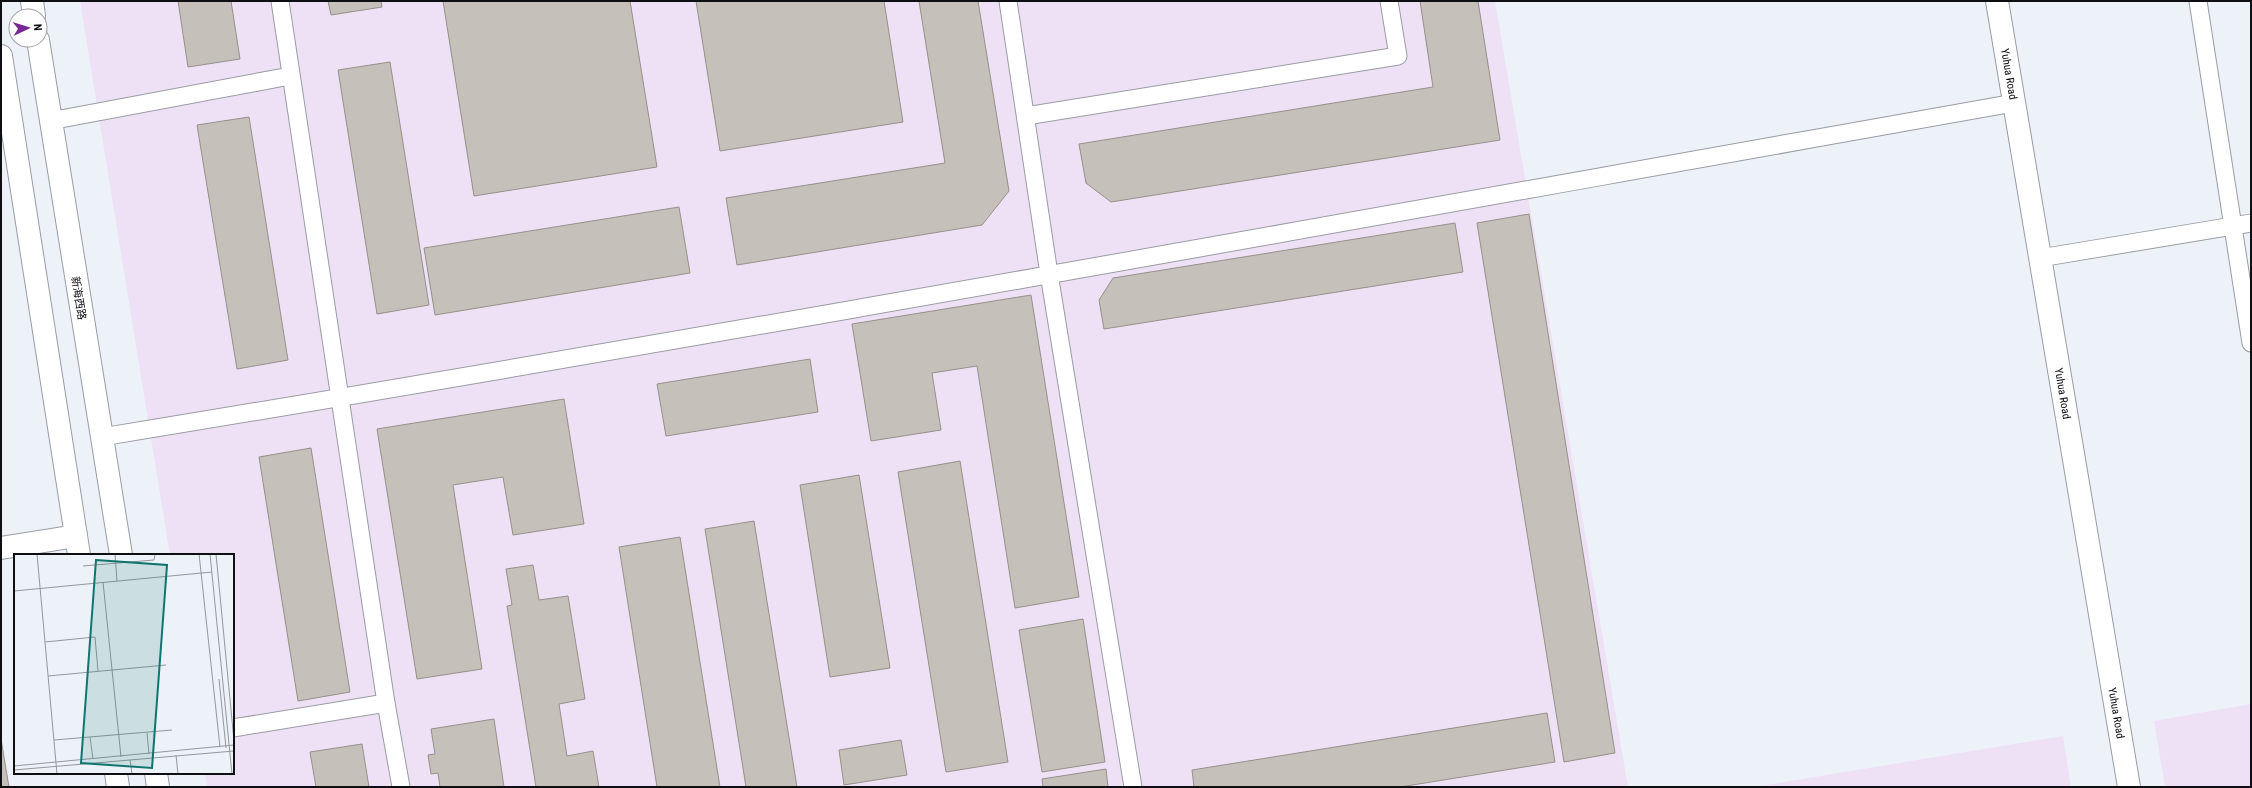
<svg xmlns="http://www.w3.org/2000/svg" width="2252" height="788" font-family="'Roboto Condensed','Noto Sans SC',sans-serif">
  <style>
    .commercial { fill: #eee1f6 }
    .building { fill: #c6c0ba; stroke: #96908a }
    .lines { fill: none; stroke-linecap: round; stroke-linejoin: round }
    .service-casing { stroke: #999ca3; stroke-width: 19 }
    .minor-casing { stroke: #999ca3; stroke-width: 24 }
    .tertiary-casing { stroke: #999ca3; stroke-width: 24 }
    .secondary-casing { stroke: #999ca3; stroke-width: 24 }
    .service { stroke: #fff; stroke-width: 17 }
    .minor { stroke: #fff; stroke-width: 22 }
    .tertiary { stroke: #fff; stroke-width: 22 }
    .secondary { stroke: #fff; stroke-width: 22 }
    .labels { text-anchor: middle; stroke-width: 3; stroke-linejoin: round; paint-order: stroke }
    .street-label { font-size: 11px; fill: #0e0f12; stroke: #fefefe }
    .inset-road { fill: none; stroke: #94979c; stroke-width: 1 }
    .view { fill: #0f766e; fill-opacity: 0.15; stroke: #0f766e; stroke-width: 2 }
    .inset-edge { fill: none; stroke: #0e0f12; stroke-width: 2 }
  </style>
  <rect width="100%" height="100%" fill="#edf1f8"/>
  <g class="commercial">
    <path d="M 80,1 L 1495,1 L 1628,787 L 207,787 L 205,773 L 233,773 L 233,555 L 170,555 Z"/>
    <path d="M 2251,704 L 2251,787 L 2165,787 L 2154,721 Z"/>
    <path d="M 2063,736 L 2071,787 L 1754,787 Z"/>
  </g>
  <g class="building">
    <path d="M 178,1 L 231,1 L 240,59 L 188,67 Z"/>
    <path d="M 328,1 L 381,1 L 382,7 L 331,15 Z"/>
    <path d="M 443,1 L 630,1 L 657,167 L 474,196 Z"/>
    <path d="M 696,1 L 884,1 L 903,122 L 720,151 Z"/>
    <path d="M 919,1 L 978,1 L 1009,191 L 982,225 L 737,265 L 726,198 L 945,163 Z"/>
    <path d="M 1420,1 L 1478,1 L 1500,140 L 1111,202 L 1086,183 L 1079,144 L 1433,87 Z"/>
    <path d="M 390,62 L 429,305 L 377,314 L 338,70 Z"/>
    <path d="M 249,117 L 288,360 L 237,369 L 197,125 Z"/>
    <path d="M 679,207 L 690,273 L 435,315 L 424,248 Z"/>
    <path d="M 1529,214 L 1615,753 L 1564,762 L 1477,223 Z"/>
    <path d="M 1455,223 L 1463,272 L 1104,329 L 1099,300 L 1113,278 Z"/>
    <path d="M 1031,295 L 1079,597 L 1015,608 L 977,366 L 932,373 L 941,430 L 871,441 L 852,324 Z"/>
    <path d="M 810,359 L 818,412 L 666,436 L 657,384 Z"/>
    <path d="M 564,399 L 584,524 L 513,535 L 503,477 L 453,485 L 482,669 L 417,679 L 377,429 Z"/>
    <path d="M 311,448 L 350,692 L 298,701 L 259,457 Z"/>
    <path d="M 960,461 L 1008,762 L 946,772 L 898,472 Z"/>
    <path d="M 859,475 L 890,668 L 830,677 L 800,485 Z"/>
    <path d="M 754,521 L 797,787 L 746,787 L 705,529 Z"/>
    <path d="M 680,537 L 720,787 L 657,787 L 619,547 Z"/>
    <path d="M 533,565 L 539,600 L 568,596 L 585,699 L 559,704 L 567,756 L 593,751 L 599,787 L 536,787 L 507,606 L 512,605 L 506,569 Z"/>
    <path d="M 1083,619 L 1105,762 L 1042,772 L 1019,630 Z"/>
    <path d="M 1547,713 L 1555,762 L 1400,787 L 1194,787 L 1192,770 Z"/>
    <path d="M 494,719 L 504,787 L 440,787 L 438,773 L 431,774 L 428,755 L 435,754 L 431,729 Z"/>
    <path d="M 1,739 L 9,787 L 1,787 Z"/>
    <path d="M 901,740 L 907,775 L 844,785 L 839,750 Z"/>
    <path d="M 362,744 L 369,787 L 316,787 L 310,752 Z"/>
    <path d="M 1106,769 L 1108,787 L 1043,787 L 1042,779 Z"/>
  </g>
  <g class="lines">
    <g class="service-casing">
      <g id="service">
        <path d="M 280,1 L 386,703 L 401,787"/>
        <path d="M 1008,1 L 1049,274 L 1133,787"/>
        <path d="M 2198,1 L 2251,343"/>
        <path d="M 1026,116 L 1398,56 L 1389,1"/>
        <path d="M 50,121 L 290,76"/>
        <path d="M 2040,258 L 2251,223"/>
        <path d="M 102,437 C 741,332 1377,216 2014,103"/>
        <path d="M 233,728 L 386,703"/>
      </g>
    </g>
    <g class="minor-casing">
      <path id="minor" d="M 1,548 L 76,536"/>
    </g>
    <g class="tertiary-casing">
      <g id="tertiary">
        <path id="s1" d="M 1997,1 L 2129,787"/>
      </g>
    </g>
    <g class="secondary-casing">
      <g id="secondary">
        <path d="M 32,1 L 34,16"/>
        <path d="M 38,40 L 121,555"/>
        <path d="M 1,56 L 79,555"/>
        <path d="M 116,773 L 118,787"/>
        <path d="M 156,773 L 158,787"/>
      </g>
    </g>
    <use href="#service" class="service"/>
    <use href="#minor" class="minor"/>
    <use href="#tertiary" class="tertiary"/>
    <use href="#secondary" class="secondary"/>
  </g>
  <g class="labels">
    <g class="street-label">
      <text dy="4" stroke="none"><textPath href="#s1" startOffset="74">Yuhua Road</textPath></text>
      <text transform="translate(79 298) rotate(81)" y="4">新海西路</text>
      <text dy="4" stroke="none"><textPath href="#s1" startOffset="398">Yuhua Road</textPath></text>
      <text dy="4" stroke="none"><textPath href="#s1" startOffset="722">Yuhua Road</textPath></text>
    </g>
  </g>
  <g transform="translate(14 554)">
    <rect width="220" height="220" fill="#edf1f8"/>
    <path class="inset-road" d="M 23,0 L 43,220M 101,0 L 103,27M 185,0 L 206,193M 196,0 L 218,220M 202,0 L 220,187M 69,12 L 140,6 L 141,0M 89,28 L 107,203M 0,37 L 198,18M 31,88 L 81,83 L 84,117M 34,122 L 152,111M 205,125 L 212,194M 133,179 L 135,200M 76,183 L 79,205M 40,186 L 158,176M 162,201 L 164,220M 116,206 L 118,220M 0,212 L 220,191M 0,216 L 220,197"/>
    <path class="view" d="M 82,6 L 153,11 L 138,214 L 67,209 Z"/>
    <rect width="220" height="220" class="inset-edge"/>
  </g>
  <rect width="2252" height="788" fill="none" stroke="#0e0f12" stroke-width="4"/>
  <g transform="translate(28 28) rotate(86)"><circle r="19" fill="#fefefe" stroke="#9e9ea0"/>
  <path d="M0-3L7 15L0 10L-7 15Z" fill="#7a2796"/>
  <text y="-6" font-size="11" font-weight="bold" text-anchor="middle" fill="#0e0f12">N</text>
  </g>
</svg>
